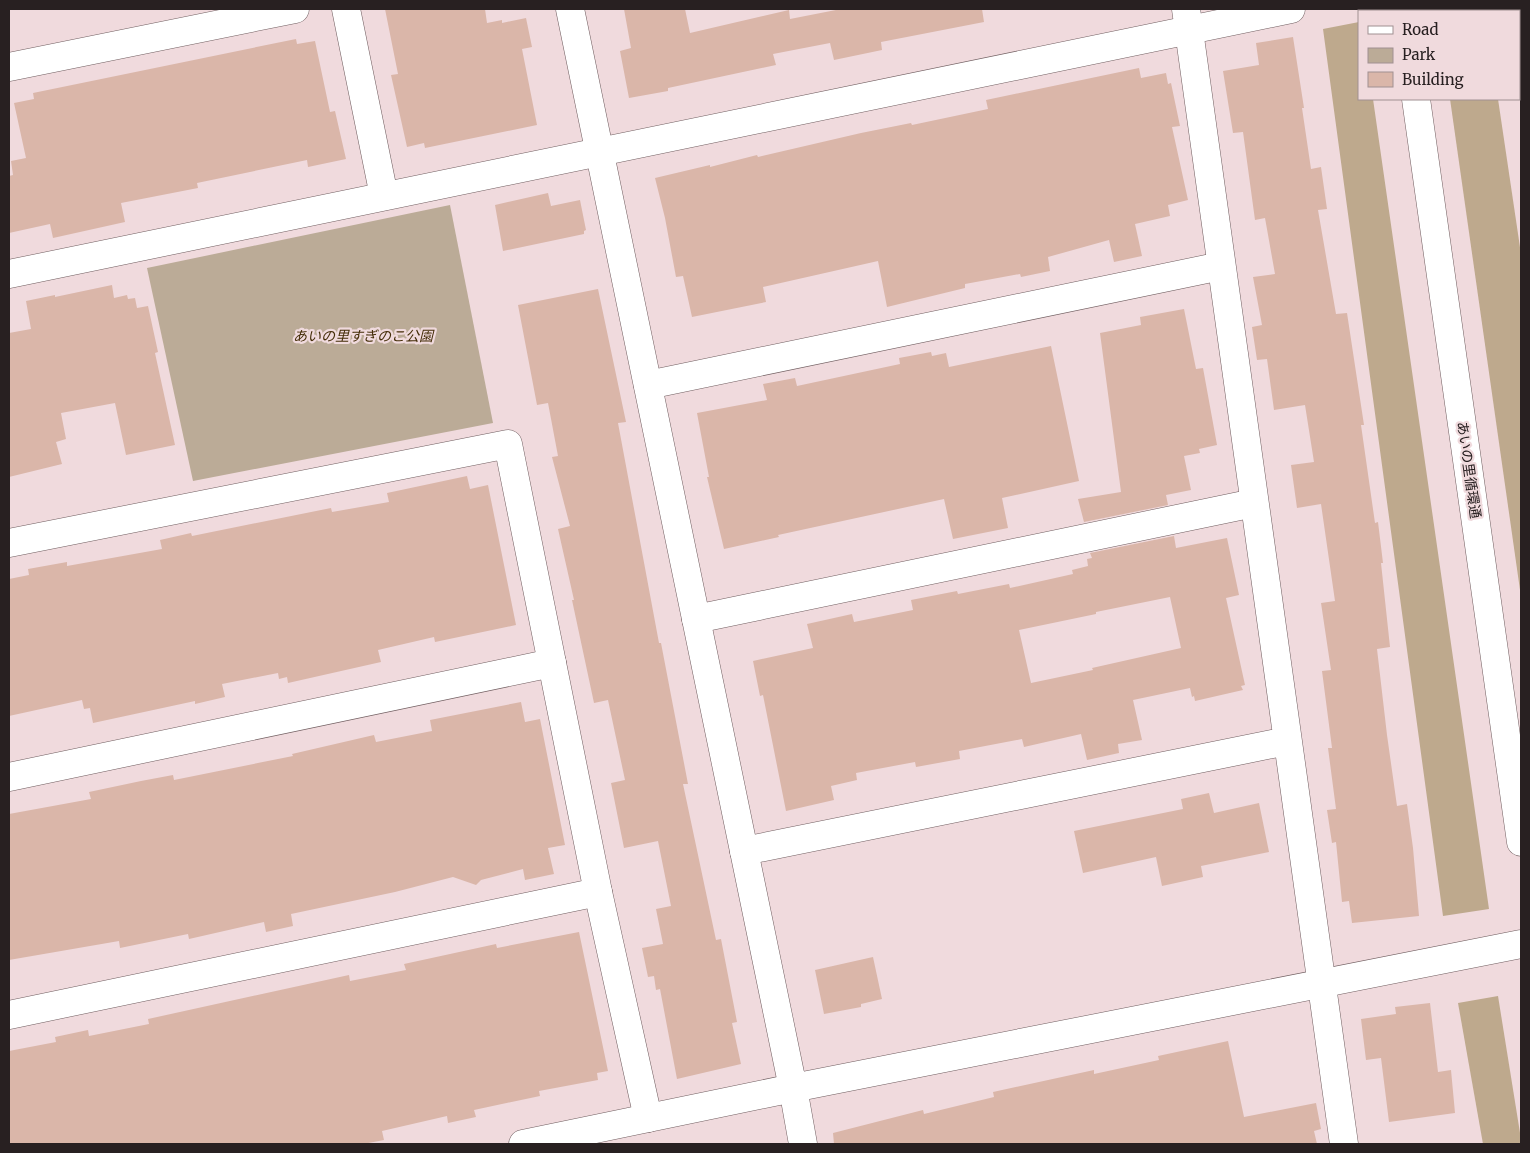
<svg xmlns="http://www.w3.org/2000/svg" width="1530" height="1153" font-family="Merriweather,'Noto Sans JP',serif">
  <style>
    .green { fill: #bbab97 }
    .forest { fill: #bea98d }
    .building { fill: #dab6a9; fill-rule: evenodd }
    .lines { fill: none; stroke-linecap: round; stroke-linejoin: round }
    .street-casing { stroke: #705e60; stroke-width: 29 }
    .secondary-casing { stroke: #705e60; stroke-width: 29 }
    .street { stroke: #fff; stroke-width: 28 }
    .secondary { stroke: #fff; stroke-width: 28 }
    .labels { text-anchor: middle; stroke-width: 4.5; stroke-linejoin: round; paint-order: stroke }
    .park-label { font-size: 14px; font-style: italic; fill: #432c07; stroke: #f0dadd }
    .street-label { font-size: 14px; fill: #282021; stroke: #f0dadd }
  </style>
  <rect width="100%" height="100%" fill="#f0dadd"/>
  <path class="green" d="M 450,205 L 493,423 L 193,481 L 147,268 Z"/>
  <g class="forest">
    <path d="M 1359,22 L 1359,99 L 1373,99 L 1489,909 L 1443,916 L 1323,29 Z"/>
    <path d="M 1450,99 L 1498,99 L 1521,254 L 1521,597 Z"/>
    <path d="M 1498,996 L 1521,1139 L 1521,1144 L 1483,1144 L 1458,1003 Z"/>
  </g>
  <g class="building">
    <path d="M 385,9 L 485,9 L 487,23 L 502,20 L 502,23 L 526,18 L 532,47 L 522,49 L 537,125 L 425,148 L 424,143 L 407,147 L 391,75 L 398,74 Z"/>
    <path d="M 624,9 L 685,9 L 690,33 L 789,10 L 790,19 L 841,9 L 982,9 L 984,22 L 881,42 L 882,50 L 834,60 L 830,43 L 773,54 L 776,65 L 668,88 L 668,91 L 629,98 L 620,51 L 631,48 Z"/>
    <path d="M 1293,37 L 1304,108 L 1302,108 L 1311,169 L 1321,167 L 1327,209 L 1318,210 L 1336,314 L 1347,313 L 1364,425 L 1361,425 L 1375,523 L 1378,522 L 1383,563 L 1381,563 L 1390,647 L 1377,649 L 1387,735 L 1397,806 L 1407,804 L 1413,848 L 1419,916 L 1352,923 L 1349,901 L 1342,902 L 1336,842 L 1332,843 L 1327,810 L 1336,809 L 1328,748 L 1332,748 L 1322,671 L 1331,670 L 1321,603 L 1335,601 L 1321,504 L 1297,508 L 1291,465 L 1314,462 L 1305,405 L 1274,410 L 1267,359 L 1257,360 L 1252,327 L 1262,325 L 1253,277 L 1275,274 L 1265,218 L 1255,220 L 1243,132 L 1233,133 L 1223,71 L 1259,65 L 1256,43 Z"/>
    <path d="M 296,39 L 297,44 L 315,41 L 330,112 L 335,111 L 346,159 L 308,167 L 307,160 L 197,183 L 198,188 L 121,203 L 125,222 L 53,238 L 50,224 L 9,233 L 9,176 L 13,175 L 11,161 L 26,158 L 14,103 L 34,99 L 33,93 Z"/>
    <path d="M 1139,68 L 1141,78 L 1166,73 L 1168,84 L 1171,83 L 1180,126 L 1172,127 L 1188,200 L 1168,205 L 1170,216 L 1135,224 L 1142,256 L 1114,262 L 1109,240 L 1048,257 L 1050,271 L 1021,277 L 1020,274 L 965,284 L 965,288 L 887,307 L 878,261 L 763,287 L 766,302 L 692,317 L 683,276 L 676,277 L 665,218 L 655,178 L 710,165 L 710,167 L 757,155 L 758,157 L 861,133 L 911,123 L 912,125 L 988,109 L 986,100 Z"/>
    <path d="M 548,193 L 551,206 L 580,200 L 586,230 L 584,231 L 584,234 L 503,251 L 495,205 Z"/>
    <path d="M 112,285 L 114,298 L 127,295 L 128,299 L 135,298 L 137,308 L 148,306 L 158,352 L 155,353 L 175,445 L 126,455 L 115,403 L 61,413 L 66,439 L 56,442 L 62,464 L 9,477 L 9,333 L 31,329 L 26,301 L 55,295 L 55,297 Z"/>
    <path d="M 598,289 L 626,422 L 618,423 L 659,643 L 661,643 L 688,784 L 683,784 L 716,940 L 721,939 L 737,1022 L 732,1023 L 741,1064 L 677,1079 L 660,989 L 656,990 L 654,976 L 648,977 L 642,948 L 663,944 L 656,909 L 671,906 L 658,841 L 624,848 L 611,783 L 625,780 L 608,700 L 594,703 L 572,600 L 574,600 L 558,529 L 570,526 L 552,457 L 558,456 L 548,403 L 537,405 L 518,305 Z"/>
    <path d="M 1184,309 L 1196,369 L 1203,368 L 1217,445 L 1199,449 L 1200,453 L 1184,456 L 1191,490 L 1166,495 L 1168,505 L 1084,522 L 1078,499 L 1121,492 L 1100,333 L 1141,325 L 1140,317 Z"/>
    <path d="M 1051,346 L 1079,481 L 1002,498 L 1008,528 L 953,539 L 944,499 L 778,535 L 779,537 L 724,549 L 707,477 L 709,477 L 697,413 L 767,400 L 763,384 L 795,378 L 797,386 L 900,364 L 899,358 L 931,352 L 932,356 L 946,353 L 949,367 Z"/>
    <path d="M 467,476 L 470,489 L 488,485 L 516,625 L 435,642 L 434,637 L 378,650 L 381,662 L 288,683 L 287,677 L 279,679 L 278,673 L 222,684 L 225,697 L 195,704 L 195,701 L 93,723 L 90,708 L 84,709 L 82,700 L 9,716 L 9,579 L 29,575 L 28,569 L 67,562 L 67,566 L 162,549 L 160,540 L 191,533 L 192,536 L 331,508 L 332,512 L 389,502 L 387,493 Z"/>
    <path d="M 1174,536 L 1176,548 L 1227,538 L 1239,595 L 1226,598 L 1245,685 L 1241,686 L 1243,690 L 1195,701 L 1194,696 L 1192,697 L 1190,688 L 1133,700 L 1142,740 L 1118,744 L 1119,753 L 1087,760 L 1081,734 L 1024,747 L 1022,739 L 959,751 L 960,759 L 916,767 L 915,762 L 856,773 L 857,780 L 831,786 L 834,800 L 786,811 L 763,695 L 760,696 L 753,661 L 813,648 L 807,624 L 852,614 L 854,622 L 913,610 L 911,600 L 957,591 L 958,594 L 1009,584 L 1010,588 L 1073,574 L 1072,570 L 1088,566 L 1087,559 L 1092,558 L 1090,553 ZM 1170,597 L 1181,648 L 1092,668 L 1093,670 L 1031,683 L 1019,630 L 1096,614 L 1096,612 Z"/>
    <path d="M 521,702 L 525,722 L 540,719 L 565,845 L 548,848 L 554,874 L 525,880 L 523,869 L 481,880 L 476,885 L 453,877 L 395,892 L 291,914 L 293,926 L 266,932 L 264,922 L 189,939 L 188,934 L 120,948 L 119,941 L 9,960 L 9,814 L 91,799 L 89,792 L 141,781 L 173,775 L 174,780 L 293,756 L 292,754 L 374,735 L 376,742 L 432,731 L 430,720 Z"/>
    <path d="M 1209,793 L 1214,813 L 1259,803 L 1269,852 L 1201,866 L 1203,877 L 1162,886 L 1156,857 L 1083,873 L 1074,831 L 1183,809 L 1181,799 Z"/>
    <path d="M 579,932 L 608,1071 L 597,1073 L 598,1080 L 539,1091 L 540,1096 L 474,1110 L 476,1117 L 448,1123 L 447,1116 L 382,1131 L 384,1140 L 363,1144 L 9,1144 L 9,1051 L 56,1042 L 55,1037 L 88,1030 L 89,1036 L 149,1024 L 148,1019 L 349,975 L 350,981 L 406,970 L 404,964 L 496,944 L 497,948 Z"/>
    <path d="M 873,957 L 882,999 L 861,1004 L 861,1007 L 824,1014 L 815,970 Z"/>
    <path d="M 1430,1003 L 1438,1072 L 1451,1070 L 1455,1113 L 1389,1122 L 1381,1058 L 1366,1060 L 1361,1019 L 1396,1014 L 1395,1007 Z"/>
    <path d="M 1228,1041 L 1244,1117 L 1316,1103 L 1321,1129 L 1314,1131 L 1317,1144 L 834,1144 L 833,1133 L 923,1110 L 924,1114 L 994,1097 L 993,1092 L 1094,1070 L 1094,1074 L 1159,1060 L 1158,1056 Z"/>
  </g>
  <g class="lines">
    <g class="street-casing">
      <g id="street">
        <path d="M 346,9 L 384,196"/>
        <path d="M 570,9 L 793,1088 L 1521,944"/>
        <path d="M 1186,9 L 1344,1144"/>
        <path d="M 9,67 L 295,9"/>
        <path d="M 9,274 L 1291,9"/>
        <path d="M 648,385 L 1221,266"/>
        <path d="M 9,543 L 508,444 L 598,892 L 648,1118"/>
        <path d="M 696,619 L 1254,503"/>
        <path d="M 9,777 L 552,663"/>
        <path d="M 744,851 L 1287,741"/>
        <path d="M 9,1015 L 598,892"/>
        <path d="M 523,1144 L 793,1088 L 803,1144"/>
      </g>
    </g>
    <g class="secondary-casing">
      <g id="secondary">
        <path d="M 1404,9 L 1404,11"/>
        <path d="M 1416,99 L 1521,842"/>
      </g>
    </g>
    <use href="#street" class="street"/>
    <use href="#secondary" class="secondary"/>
  </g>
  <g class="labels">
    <g class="park-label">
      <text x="363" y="341">あいの里すぎのこ公園</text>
    </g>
    <g class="street-label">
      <text transform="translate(1469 470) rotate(82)" y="5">あいの里循環通</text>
    </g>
  </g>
  <rect width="1530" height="1153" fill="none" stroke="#282021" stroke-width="20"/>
  <rect x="1358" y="10" width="162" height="90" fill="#f0dadd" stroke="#a09092"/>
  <rect x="1368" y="26" width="25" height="8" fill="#ffffff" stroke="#a09092"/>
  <text x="1402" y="35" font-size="15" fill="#282021">Road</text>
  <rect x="1368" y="48" width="25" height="15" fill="#bbab97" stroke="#a09092"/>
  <text x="1402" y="60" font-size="15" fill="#282021">Park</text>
  <rect x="1368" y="72" width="25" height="15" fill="#dab6a9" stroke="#a09092"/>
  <text x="1402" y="85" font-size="15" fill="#282021">Building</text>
</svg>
